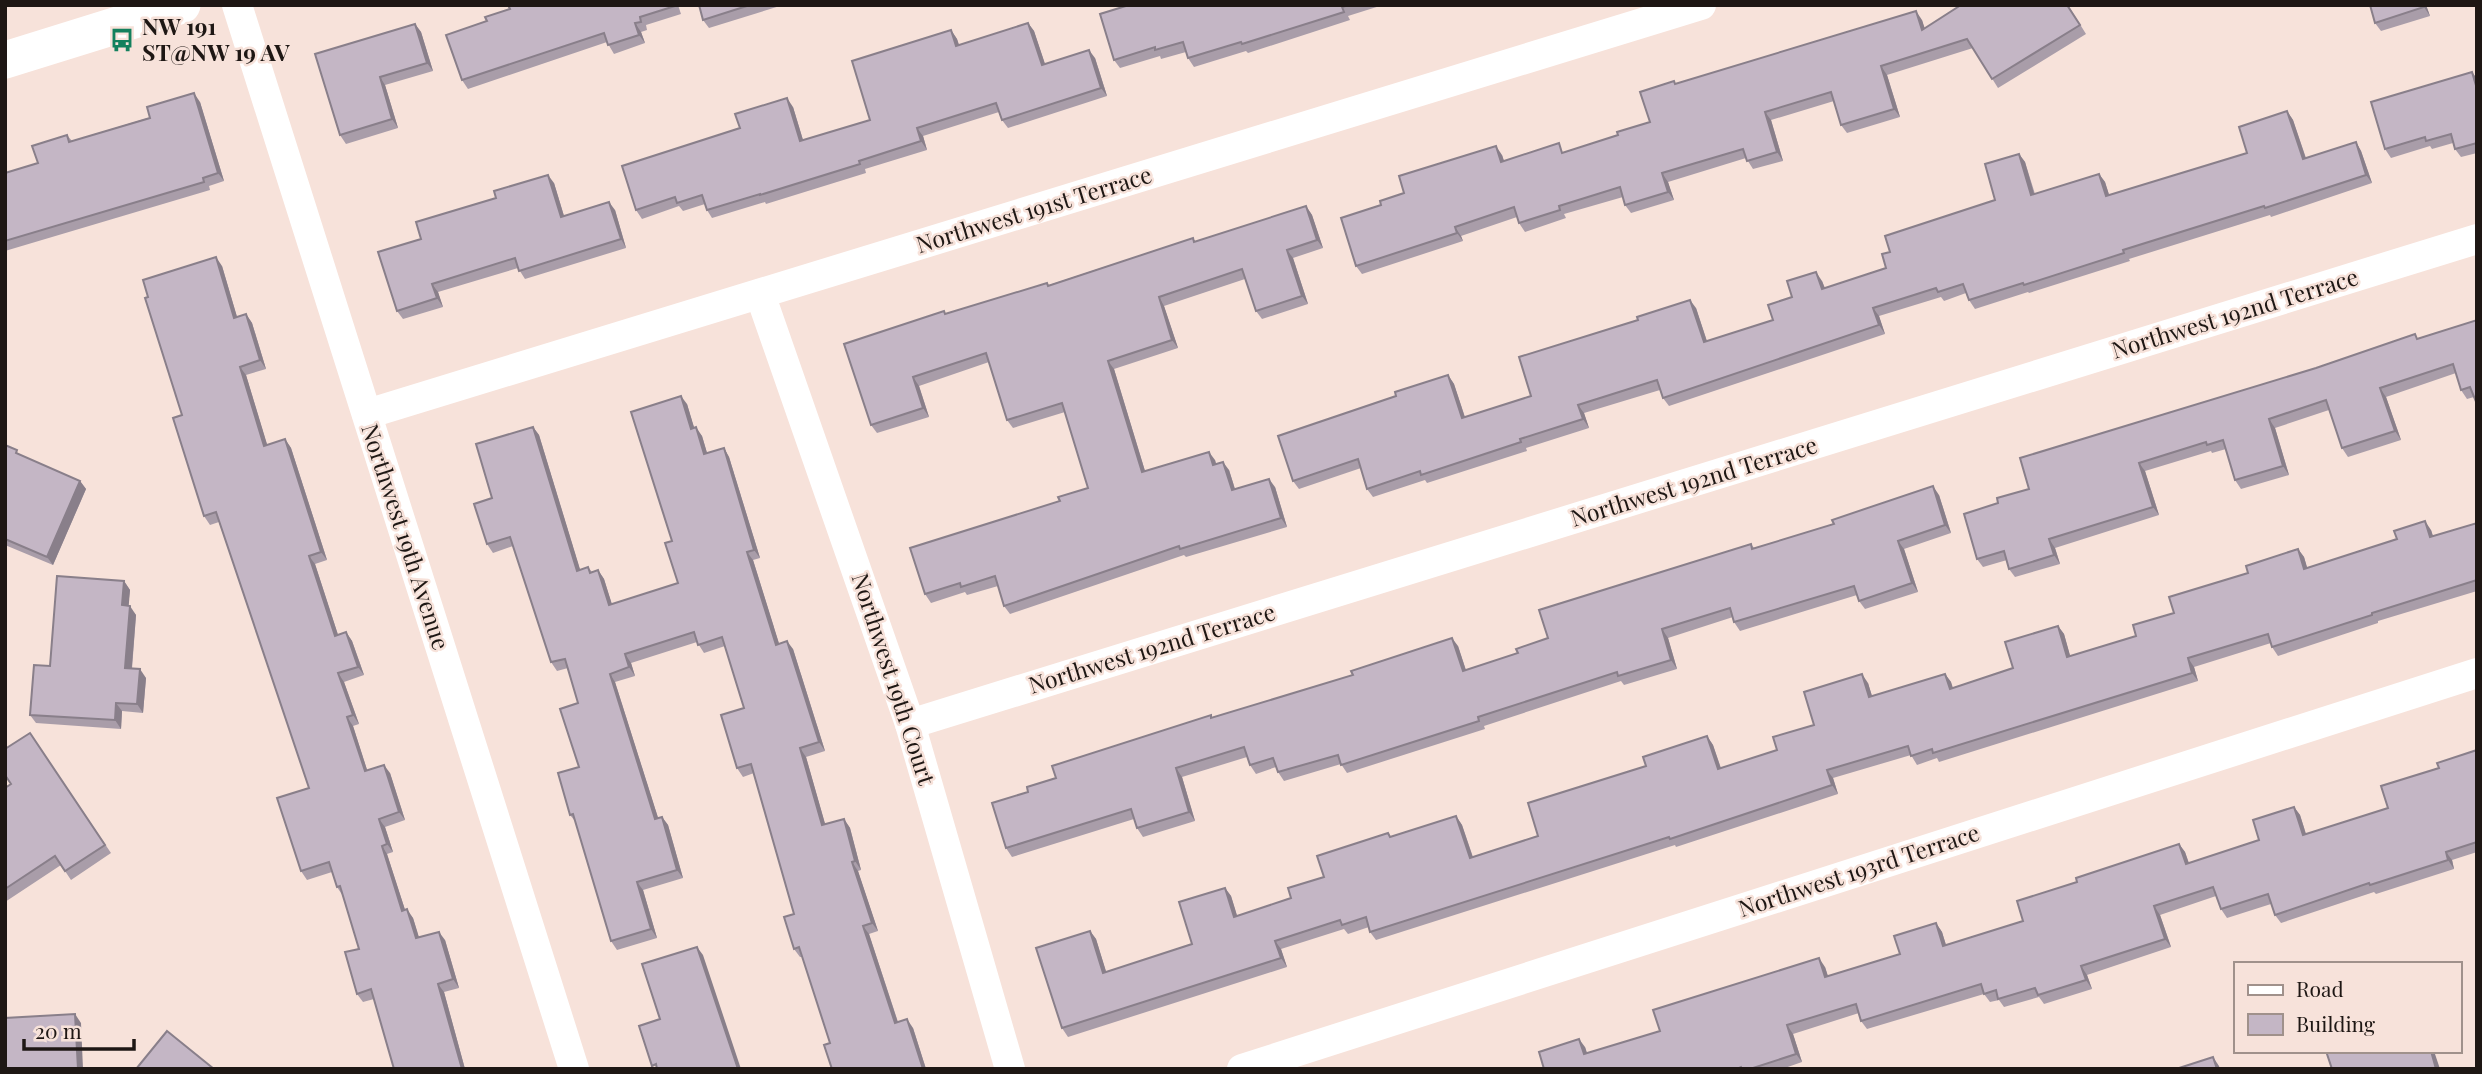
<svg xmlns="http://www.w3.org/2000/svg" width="2482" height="1074" font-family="'Playfair Display',serif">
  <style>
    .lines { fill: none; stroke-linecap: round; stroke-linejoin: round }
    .minor { stroke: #fff; stroke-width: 30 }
    .tertiary { stroke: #fff; stroke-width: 37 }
    .wall { fill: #a99da9 }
    .shaded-wall { fill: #897f8a }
    .building { fill: #c4b6c5; stroke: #897f8a; stroke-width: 2 }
    .labels { text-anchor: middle; stroke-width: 5; stroke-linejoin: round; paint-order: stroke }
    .poi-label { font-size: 23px; font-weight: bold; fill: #1e1714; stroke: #f7e2da; text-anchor: start }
    .street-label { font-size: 23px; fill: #1e1714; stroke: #f7e2da }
  </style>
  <rect width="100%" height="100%" fill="#f7e2da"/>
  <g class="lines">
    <g class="minor">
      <path d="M 237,5 L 574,1069"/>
      <path d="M 760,294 L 910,724 L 1010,1069"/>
      <path d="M 367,414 L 1701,5"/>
      <path d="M 910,724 L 2477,239"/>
      <path d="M 1242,1069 L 2477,673"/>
    </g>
    <path class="tertiary" d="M 5,60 L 182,5"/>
  </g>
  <g class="wall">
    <path d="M 678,5 L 681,14 L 646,25 L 647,30 L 641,32 L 645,43 L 614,54 L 607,42 L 468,89 L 462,80 L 487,21 Z"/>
    <path d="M 699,5 L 783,5 L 709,28 L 703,20 Z"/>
    <path d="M 1129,5 L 1383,5 L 1348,16 L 1350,20 L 1248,53 L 1246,51 L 1194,67 L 1188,58 L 1186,52 L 1161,59 L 1160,56 L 1120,68 L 1114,60 Z"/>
    <path d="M 2068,5 L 2086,34 L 1998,88 L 1973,48 L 1887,75 L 1900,117 L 1847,133 L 1841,125 L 1834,101 L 1771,120 L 1783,161 L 1753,169 L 1746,158 L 1668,182 L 1674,200 L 1631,213 L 1625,205 L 1623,197 L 1564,214 L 1566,218 L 1525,232 L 1519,223 L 1517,217 L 1461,236 L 1463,241 L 1362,274 L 1356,266 L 1381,205 L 1404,193 L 1502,155 L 1504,161 L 1565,152 L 1618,135 L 1650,122 L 1676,84 L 1922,20 L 1924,28 Z"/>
    <path d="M 2370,5 L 2426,5 L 2430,16 L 2381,31 L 2375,23 Z"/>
    <path d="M 1028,23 L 1034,31 L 1045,64 L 1095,58 L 1107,96 L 1008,128 L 1002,120 L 999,112 L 923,136 L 927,150 L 865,169 L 866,173 L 766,204 L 765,202 L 712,218 L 707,210 L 705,204 L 683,211 L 679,206 L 642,219 L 636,210 L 740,128 L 793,107 L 803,140 L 870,120 L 951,30 L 957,39 L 959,45 Z"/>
    <path d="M 415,24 L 421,32 L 433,71 L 385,85 L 398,128 L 346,144 L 340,135 Z"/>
    <path d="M 2472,72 L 2477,79 L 2477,153 L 2461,157 L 2455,149 L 2453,143 L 2432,149 L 2430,146 L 2391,158 L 2385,149 Z"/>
    <path d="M 200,102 L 224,181 L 209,186 L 210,190 L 5,251 L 5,173 L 38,163 L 67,135 L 72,141 Z"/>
    <path d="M 2287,111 L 2293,120 L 2306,158 L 2356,142 L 2361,151 L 2372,183 L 2271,217 L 2270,215 L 2129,259 L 2130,261 L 2029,293 L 2028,292 L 1975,309 L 1969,300 L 1966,293 L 1944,301 L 1941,297 L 1879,316 L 1885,334 L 1669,406 L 1663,398 L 1660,390 L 1584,413 L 1589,428 L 1526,448 L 1527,451 L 1427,483 L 1425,480 L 1373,497 L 1367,489 L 1361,468 L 1299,489 L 1293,481 L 1396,396 L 1448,375 L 1454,384 L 1465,417 L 1531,396 L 1696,308 L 1707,341 L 1773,320 L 1792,297 L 1822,281 L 1825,288 L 1886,268 L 1890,252 L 1995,200 L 2019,154 L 2025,162 L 2035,194 L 2099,174 L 2105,182 L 2109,195 L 2247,153 Z"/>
    <path d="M 554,183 L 564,216 L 615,210 L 626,248 L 525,279 L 518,268 L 438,292 L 443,307 L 403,319 L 397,311 L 421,239 Z"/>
    <path d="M 1306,206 L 1312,215 L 1323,248 L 1293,258 L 1308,304 L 1262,319 L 1256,311 L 1245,279 L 1164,306 L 1178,348 L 1114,369 L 1145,471 L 1215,460 L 1216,465 L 1229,470 L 1235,489 L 1275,487 L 1287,527 L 1186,557 L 1184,555 L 1010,614 L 1004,606 L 998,586 L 967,595 L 965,592 L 931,603 L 925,594 L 1060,501 L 1088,488 L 1065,412 L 1013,428 L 1007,420 L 989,362 L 919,386 L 929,417 L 877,433 L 871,425 L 944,311 L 946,314 L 1047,283 L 1049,285 L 1193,238 L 1195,242 Z"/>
    <path d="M 222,266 L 237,317 L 246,314 L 252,323 L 266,369 L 246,375 L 267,445 L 285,439 L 291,448 L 327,560 L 315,564 L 338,635 L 346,632 L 352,641 L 364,675 L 344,682 L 359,724 L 353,726 L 367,770 L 390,773 L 405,820 L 385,827 L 393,852 L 387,854 L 405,910 L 413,918 L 419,938 L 445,940 L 459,988 L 444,992 L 465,1069 L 394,1069 L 374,999 L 363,1002 L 357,994 L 359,949 L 343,896 L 337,887 L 332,872 L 307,880 L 301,871 L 309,788 L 219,522 L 210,525 L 204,516 L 182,415 L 148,297 Z"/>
    <path d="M 2477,320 L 2477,405 L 2474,397 L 2467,399 L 2461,390 L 2456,373 L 2386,397 L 2401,440 L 2348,457 L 2342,448 L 2329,410 L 2275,428 L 2289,475 L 2241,489 L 2235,480 L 2226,449 L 2212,453 L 2211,451 L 2145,471 L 2159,515 L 2055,548 L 2060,564 L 2015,577 L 2009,569 L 2007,560 L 1983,567 L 1977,559 L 1998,503 L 2029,489 L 2419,338 Z"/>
    <path d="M 687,404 L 694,428 L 702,436 L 707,453 L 724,448 L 729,457 L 760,558 L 753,560 L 779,644 L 793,649 L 825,751 L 806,757 L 825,824 L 844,819 L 850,828 L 861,870 L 858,871 L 878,931 L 869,934 L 898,1022 L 913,1028 L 926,1069 L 832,1069 L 830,1043 L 802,957 L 800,957 L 794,949 L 794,914 L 754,773 L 743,777 L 737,768 L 744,708 L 725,646 L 704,653 L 697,642 L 631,663 L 635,676 L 615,682 L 658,818 L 662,817 L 668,825 L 683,878 L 643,890 L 657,938 L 617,950 L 611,941 L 575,821 L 570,815 L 579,767 L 578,703 L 568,668 L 557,671 L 551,662 L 513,546 L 493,553 L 487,544 L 492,498 L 533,427 L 539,435 L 580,570 L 588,567 L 592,572 L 598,570 L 604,579 L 612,605 L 678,583 L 672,541 Z"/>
    <path d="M 5,445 L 21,455 L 80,481 L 86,489 L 53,565 L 5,545 Z"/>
    <path d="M 1939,495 L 1951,533 L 1904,549 L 1918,592 L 1865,609 L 1859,601 L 1857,595 L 1740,631 L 1734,622 L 1733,617 L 1668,638 L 1677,669 L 1624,685 L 1621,681 L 1484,726 L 1485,729 L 1347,773 L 1341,764 L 1284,781 L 1278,772 L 1276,767 L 1256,774 L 1250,765 L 1247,757 L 1182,777 L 1195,821 L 1143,837 L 1137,828 L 1134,819 L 1012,857 L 1006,848 L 1028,792 L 1212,718 L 1458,646 L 1466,670 L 1518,653 L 1751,544 L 1754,548 Z"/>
    <path d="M 2477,523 L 2477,591 L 2378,621 L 2378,623 L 2278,656 L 2272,647 L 2271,643 L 2194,667 L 2198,681 L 1939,762 L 1937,758 L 1917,765 L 1911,755 L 1833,778 L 1838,794 L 1676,847 L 1675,845 L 1376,940 L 1370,932 L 1369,927 L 1348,934 L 1344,929 L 1281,949 L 1287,967 L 1068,1037 L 1062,1028 L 1090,931 L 1096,939 L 1106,972 L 1192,944 L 1225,888 L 1231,896 L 1237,916 L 1291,898 L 1388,833 L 1391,837 L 1456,816 L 1462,825 L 1473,857 L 1538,836 L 1646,766 L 1707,736 L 1713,745 L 1721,768 L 1777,750 L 1814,725 L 1868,683 L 1872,696 L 1945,674 L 1951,682 L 1952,688 L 2013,668 L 2058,626 L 2064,634 L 2070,656 L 2136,636 L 2174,613 L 2248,573 L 2298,549 L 2304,557 L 2307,568 L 2431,530 L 2433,536 Z"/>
    <path d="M 124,581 L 130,590 L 128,606 L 136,615 L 132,669 L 146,678 L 143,713 L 122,711 L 121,729 L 36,723 L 30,715 L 50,666 Z"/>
    <path d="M 30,733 L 111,853 L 71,880 L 61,865 L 5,902 L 5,788 L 11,784 Z"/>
    <path d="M 2477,750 L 2477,852 L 2452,860 L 2454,869 L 2376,894 L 2374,892 L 2281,923 L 2275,915 L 2271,904 L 2227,918 L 2221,909 L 2216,896 L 2160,915 L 2171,947 L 2087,975 L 2092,989 L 2044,1004 L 2039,997 L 2004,1007 L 1999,1000 L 1990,1002 L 1984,994 L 1867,1029 L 1861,1021 L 1859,1013 L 1793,1034 L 1802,1062 L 1782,1069 L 1544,1069 L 1585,1047 L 1587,1053 L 1660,1031 L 1825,967 L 1828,976 L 1900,954 L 1936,923 L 1942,932 L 1946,945 L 2023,921 L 2077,882 L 2179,844 L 2185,852 L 2189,863 L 2259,840 L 2294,807 L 2300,815 L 2306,834 L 2388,808 L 2439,768 Z"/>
  </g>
  <g class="shaded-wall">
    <path d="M 2423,5 L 2426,5 L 2430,16 L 2424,7 Z"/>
    <path d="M 1916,11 L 1922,20 L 1928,38 L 1922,30 Z"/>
    <path d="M 635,23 L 641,32 L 645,43 L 639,35 Z"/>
    <path d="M 1028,23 L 1034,31 L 1048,73 L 1042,65 Z"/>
    <path d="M 415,24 L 421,32 L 433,71 L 427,63 Z"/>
    <path d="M 951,30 L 957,39 L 962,54 L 956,46 Z"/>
    <path d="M 1089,50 L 1095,58 L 1107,96 L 1101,88 Z"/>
    <path d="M 1881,66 L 1887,75 L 1900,117 L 1894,109 Z"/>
    <path d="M 2472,72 L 2477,79 L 2477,89 Z"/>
    <path d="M 380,77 L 385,85 L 398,128 L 392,119 Z"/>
    <path d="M 194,93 L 200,102 L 224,181 L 218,173 Z"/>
    <path d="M 787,98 L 793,107 L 806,150 L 800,141 Z"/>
    <path d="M 2287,111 L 2293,120 L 2309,168 L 2303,159 Z"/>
    <path d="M 1765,112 L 1771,120 L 1783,161 L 1777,152 Z"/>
    <path d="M 917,128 L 923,136 L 927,150 L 921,141 Z"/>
    <path d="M 2356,142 L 2361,151 L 2372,183 L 2366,175 Z"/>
    <path d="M 1496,146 L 1502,155 L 1507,170 L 1501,162 Z"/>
    <path d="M 2019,154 L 2025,162 L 2037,204 L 2031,195 Z"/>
    <path d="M 1662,173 L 1668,182 L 1674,200 L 1668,192 Z"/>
    <path d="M 2099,174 L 2105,182 L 2112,204 L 2106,196 Z"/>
    <path d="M 548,175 L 554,183 L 567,226 L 561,217 Z"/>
    <path d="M 609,202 L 615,210 L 626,248 L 621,239 Z"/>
    <path d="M 1306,206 L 1312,215 L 1323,248 L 1317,240 Z"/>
    <path d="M 1455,227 L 1461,236 L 1463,241 L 1457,233 Z"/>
    <path d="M 1287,250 L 1293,258 L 1308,304 L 1302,296 Z"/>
    <path d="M 216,257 L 222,266 L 240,327 L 234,318 Z"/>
    <path d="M 1816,272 L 1822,281 L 1828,297 L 1822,289 Z"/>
    <path d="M 432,284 L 438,292 L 443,307 L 437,298 Z"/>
    <path d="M 1159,297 L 1164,306 L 1178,348 L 1172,340 Z"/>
    <path d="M 1690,300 L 1696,308 L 1710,351 L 1704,342 Z"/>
    <path d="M 1873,308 L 1879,316 L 1885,334 L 1879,325 Z"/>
    <path d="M 246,314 L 252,323 L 266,369 L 260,360 Z"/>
    <path d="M 1108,361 L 1114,369 L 1148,481 L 1142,472 Z"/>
    <path d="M 240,367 L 246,375 L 270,454 L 264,446 Z"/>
    <path d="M 1448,375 L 1454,384 L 1468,427 L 1462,418 Z"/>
    <path d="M 913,377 L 919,386 L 929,417 L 923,408 Z"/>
    <path d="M 2380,388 L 2386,397 L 2401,440 L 2395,431 Z"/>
    <path d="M 681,396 L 687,404 L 697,437 L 691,429 Z"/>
    <path d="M 1578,405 L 1584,413 L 1589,428 L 1583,419 Z"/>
    <path d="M 2269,419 L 2275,428 L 2289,475 L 2283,466 Z"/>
    <path d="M 533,427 L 539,435 L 583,579 L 577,571 Z"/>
    <path d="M 696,427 L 702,436 L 710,463 L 704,454 Z"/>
    <path d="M 285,439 L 291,448 L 327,560 L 321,552 Z"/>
    <path d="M 724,448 L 729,457 L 760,558 L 754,550 Z"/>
    <path d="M 1209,452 L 1215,460 L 1219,474 L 1213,465 Z"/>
    <path d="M 1223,462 L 1229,470 L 1238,499 L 1232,490 Z"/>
    <path d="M 2139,463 L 2145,471 L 2159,515 L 2153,507 Z"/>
    <path d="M 1269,479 L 1275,487 L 1287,527 L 1281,518 Z"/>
    <path d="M 80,481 L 86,489 L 53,565 L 47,557 Z"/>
    <path d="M 1933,486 L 1939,495 L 1951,533 L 1945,525 Z"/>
    <path d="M 2425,521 L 2431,530 L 2436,546 L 2430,537 Z"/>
    <path d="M 2049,539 L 2055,548 L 2060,564 L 2054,555 Z"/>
    <path d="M 1898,541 L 1904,549 L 1918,592 L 1912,583 Z"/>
    <path d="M 2298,549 L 2304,557 L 2310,577 L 2304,569 Z"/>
    <path d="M 747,552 L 753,560 L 782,653 L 776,645 Z"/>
    <path d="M 309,556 L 315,564 L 341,644 L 335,636 Z"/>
    <path d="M 598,570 L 604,579 L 615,614 L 609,605 Z"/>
    <path d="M 124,581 L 130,590 L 128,614 L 122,605 Z"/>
    <path d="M 130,606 L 136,615 L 131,677 L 125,668 Z"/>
    <path d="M 2058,626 L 2064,634 L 2073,666 L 2067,657 Z"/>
    <path d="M 1662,629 L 1668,638 L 1677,669 L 1671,660 Z"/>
    <path d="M 346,632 L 352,641 L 364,675 L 358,667 Z"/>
    <path d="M 1452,638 L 1458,646 L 1469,680 L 1463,671 Z"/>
    <path d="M 787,641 L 793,649 L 825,751 L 819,742 Z"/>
    <path d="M 625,654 L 631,663 L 635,676 L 629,667 Z"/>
    <path d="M 2188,658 L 2194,667 L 2198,681 L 2192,673 Z"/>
    <path d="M 140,669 L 146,678 L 143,713 L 137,704 Z"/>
    <path d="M 338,673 L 344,682 L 359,724 L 353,715 Z"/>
    <path d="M 610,674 L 615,682 L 661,827 L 655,819 Z"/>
    <path d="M 1862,674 L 1868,683 L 1875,706 L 1869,697 Z"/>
    <path d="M 1945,674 L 1951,682 L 1956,697 L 1950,689 Z"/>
    <path d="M 116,703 L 122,711 L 121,729 L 115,720 Z"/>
    <path d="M 347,717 L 353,726 L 370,779 L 365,771 Z"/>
    <path d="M 1707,736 L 1713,745 L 1724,778 L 1718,769 Z"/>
    <path d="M 800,748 L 806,757 L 828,834 L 822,825 Z"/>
    <path d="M 384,765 L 390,773 L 405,820 L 399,812 Z"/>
    <path d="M 1176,768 L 1182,777 L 1195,821 L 1189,812 Z"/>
    <path d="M 1827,770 L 1833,778 L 1838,794 L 1832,785 Z"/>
    <path d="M 2294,807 L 2300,815 L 2309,844 L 2303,835 Z"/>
    <path d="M 1456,816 L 1462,825 L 1476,867 L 1470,858 Z"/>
    <path d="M 662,817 L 668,825 L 683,878 L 677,870 Z"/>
    <path d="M 379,819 L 385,827 L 393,852 L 387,844 Z"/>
    <path d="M 844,819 L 850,828 L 861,870 L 855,861 Z"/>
    <path d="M 2179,844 L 2185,852 L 2192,873 L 2186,864 Z"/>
    <path d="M 382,846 L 387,854 L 408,919 L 402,911 Z"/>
    <path d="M 2446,852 L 2452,860 L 2454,869 L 2448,860 Z"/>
    <path d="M 852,862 L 858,871 L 878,931 L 872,923 Z"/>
    <path d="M 637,882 L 643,890 L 657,938 L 651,929 Z"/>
    <path d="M 1225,888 L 1231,896 L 1240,925 L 1234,917 Z"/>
    <path d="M 2154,906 L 2160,915 L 2171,947 L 2165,939 Z"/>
    <path d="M 407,909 L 413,918 L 422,947 L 416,938 Z"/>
    <path d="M 1936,923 L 1942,932 L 1949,955 L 1943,946 Z"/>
    <path d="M 863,926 L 869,934 L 901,1032 L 895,1023 Z"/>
    <path d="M 1090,931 L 1096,939 L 1109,981 L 1103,973 Z"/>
    <path d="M 439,932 L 445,940 L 459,988 L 453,979 Z"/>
    <path d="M 1275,941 L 1281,949 L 1287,967 L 1281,958 Z"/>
    <path d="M 697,947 L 703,955 L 741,1069 L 738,1069 Z"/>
    <path d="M 1819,958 L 1825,967 L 1831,986 L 1825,977 Z"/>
    <path d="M 2081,966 L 2087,975 L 2092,989 L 2086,980 Z"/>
    <path d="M 438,984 L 444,992 L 465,1069 L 462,1069 Z"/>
    <path d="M 75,1014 L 81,1023 L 83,1069 L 78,1069 Z"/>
    <path d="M 907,1019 L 913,1028 L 926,1069 L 923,1069 Z"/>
    <path d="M 1787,1025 L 1793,1034 L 1802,1062 L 1796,1054 Z"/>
    <path d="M 1579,1039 L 1585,1047 L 1590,1063 L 1584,1054 Z"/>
    <path d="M 2431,1051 L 2434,1051 L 2440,1069 L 2436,1069 Z"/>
    <path d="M 2213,1057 L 2219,1066 L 2220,1069 L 2217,1069 Z"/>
  </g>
  <g class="building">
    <path d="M 508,5 L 675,5 L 675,6 L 640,17 L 641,22 L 635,23 L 639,35 L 608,45 L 604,33 L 462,80 L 446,35 L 487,21 L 485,17 L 510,9 Z"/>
    <path d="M 699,5 L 750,5 L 703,20 Z"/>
    <path d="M 1129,5 L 1349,5 L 1342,7 L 1344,12 L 1242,44 L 1241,42 L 1188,58 L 1183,42 L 1155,50 L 1155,47 L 1114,60 L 1100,14 Z"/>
    <path d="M 1961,5 L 2067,5 L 2080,25 L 1992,79 L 1967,39 L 1881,66 L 1894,109 L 1841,125 L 1831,92 L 1765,112 L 1777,152 L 1747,161 L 1743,149 L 1662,173 L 1668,192 L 1625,205 L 1620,187 L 1559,206 L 1560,210 L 1519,223 L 1514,207 L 1455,227 L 1457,233 L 1356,266 L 1341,218 L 1381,205 L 1380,201 L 1404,193 L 1399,176 L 1496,146 L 1501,162 L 1559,143 L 1562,153 L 1618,135 L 1617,132 L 1650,122 L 1640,92 L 1674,81 L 1675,84 L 1916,11 L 1922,30 Z"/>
    <path d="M 2370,5 L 2423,5 L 2424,7 L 2375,23 Z"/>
    <path d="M 1028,23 L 1042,65 L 1089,50 L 1101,88 L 1002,120 L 996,103 L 917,128 L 921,141 L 859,161 L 860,164 L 760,195 L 760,194 L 707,210 L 702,195 L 677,203 L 675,197 L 636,210 L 622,166 L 740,128 L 735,114 L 787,98 L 800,141 L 870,120 L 852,61 L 951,30 L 956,46 Z"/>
    <path d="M 415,24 L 427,63 L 380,77 L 392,119 L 340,135 L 315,54 Z"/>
    <path d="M 2472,72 L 2477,89 L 2477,143 L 2455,149 L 2451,134 L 2426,141 L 2425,137 L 2385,149 L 2371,102 Z"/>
    <path d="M 194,93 L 218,173 L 203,178 L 204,182 L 5,241 L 5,173 L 38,163 L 32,146 L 67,135 L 69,142 L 150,118 L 147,107 Z"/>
    <path d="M 2287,111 L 2303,159 L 2356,142 L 2366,175 L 2265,208 L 2264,206 L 2123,250 L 2124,253 L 2024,285 L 2023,283 L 1969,300 L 1963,284 L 1938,292 L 1936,288 L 1873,308 L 1879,325 L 1663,398 L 1657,380 L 1578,405 L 1583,419 L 1520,439 L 1521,442 L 1421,475 L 1420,471 L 1367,489 L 1358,459 L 1293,481 L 1278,436 L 1396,396 L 1395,392 L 1448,375 L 1462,418 L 1531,396 L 1519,357 L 1638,320 L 1637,317 L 1690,300 L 1704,342 L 1773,320 L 1768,305 L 1792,297 L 1787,281 L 1816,272 L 1822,289 L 1886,268 L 1882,254 L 1890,252 L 1885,236 L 1995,200 L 1985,164 L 2019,154 L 2031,195 L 2099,174 L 2106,196 L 2247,153 L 2239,127 Z"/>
    <path d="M 548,175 L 561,217 L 609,202 L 621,239 L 519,271 L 515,258 L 432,284 L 437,298 L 397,311 L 378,252 L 421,239 L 416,222 L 496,198 L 494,191 Z"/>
    <path d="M 1306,206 L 1317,240 L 1287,250 L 1302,296 L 1256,311 L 1242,269 L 1159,297 L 1172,340 L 1108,361 L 1142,472 L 1209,452 L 1213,465 L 1223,462 L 1232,490 L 1269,479 L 1281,518 L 1180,549 L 1179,546 L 1004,606 L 995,576 L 961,587 L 960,583 L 925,594 L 910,548 L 1060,501 L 1058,497 L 1088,488 L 1062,403 L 1007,420 L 986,353 L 913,377 L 923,408 L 871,425 L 844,344 L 944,311 L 945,314 L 1047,283 L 1048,286 L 1193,238 L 1194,242 Z"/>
    <path d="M 216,257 L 234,318 L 246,314 L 260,360 L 240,367 L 264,446 L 285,439 L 321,552 L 309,556 L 335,636 L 346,632 L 358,667 L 338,673 L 353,715 L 347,717 L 365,771 L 384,765 L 399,812 L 379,819 L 387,844 L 382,846 L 402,911 L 407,909 L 416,938 L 439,932 L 453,979 L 438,984 L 462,1069 L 394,1069 L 371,989 L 357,994 L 345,952 L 359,949 L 340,886 L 337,887 L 329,862 L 301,871 L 277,798 L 309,788 L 216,512 L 204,516 L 173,418 L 182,415 L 145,298 L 148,297 L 143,280 Z"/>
    <path d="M 2477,320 L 2477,404 L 2470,387 L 2461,390 L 2453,364 L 2380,388 L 2395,431 L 2342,448 L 2326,400 L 2269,419 L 2283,466 L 2235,480 L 2223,440 L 2207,445 L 2206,442 L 2139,463 L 2153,507 L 2049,539 L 2054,555 L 2009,569 L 2004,551 L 1977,559 L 1964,514 L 1998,503 L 1997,498 L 2029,489 L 2020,458 L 2316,368 L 2415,334 L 2417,339 Z"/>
    <path d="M 681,396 L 691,429 L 696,427 L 704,454 L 724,448 L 754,550 L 747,552 L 776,645 L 787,641 L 819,742 L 800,748 L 822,825 L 844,819 L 855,861 L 852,862 L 872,923 L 863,926 L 895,1023 L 907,1019 L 923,1069 L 832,1069 L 824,1045 L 830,1043 L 799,947 L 794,949 L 784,917 L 794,914 L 751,764 L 737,768 L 721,715 L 744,708 L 722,637 L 698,645 L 694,632 L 625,654 L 629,667 L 610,674 L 655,819 L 662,817 L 677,870 L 637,882 L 651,929 L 611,941 L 573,814 L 570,815 L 558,773 L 579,767 L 560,709 L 578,703 L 565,659 L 551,662 L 510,537 L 487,544 L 474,504 L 492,498 L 476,444 L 533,427 L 577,571 L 588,567 L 590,573 L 598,570 L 609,605 L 678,583 L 665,543 L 672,541 L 631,412 Z"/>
    <path d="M 5,445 L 17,450 L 16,453 L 80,481 L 47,557 L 5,539 Z"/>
    <path d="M 1933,486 L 1945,525 L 1898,541 L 1912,583 L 1859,601 L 1854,586 L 1734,622 L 1730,608 L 1662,629 L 1671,660 L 1618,676 L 1617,672 L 1478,717 L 1479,721 L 1341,765 L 1338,755 L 1278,772 L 1273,758 L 1250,765 L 1244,747 L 1176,768 L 1189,812 L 1137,828 L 1131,809 L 1006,848 L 992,803 L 1028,792 L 1027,787 L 1056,778 L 1052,766 L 1211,715 L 1211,718 L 1353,675 L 1351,671 L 1452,638 L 1463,671 L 1518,653 L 1516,649 L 1548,638 L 1539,610 L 1751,544 L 1752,549 L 1834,524 L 1832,520 Z"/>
    <path d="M 2425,521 L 2430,537 L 2477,523 L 2477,580 L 2372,613 L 2372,615 L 2272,647 L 2268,634 L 2188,658 L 2192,673 L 1933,753 L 1932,749 L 1911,756 L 1908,746 L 1827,770 L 1832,785 L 1670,839 L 1669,837 L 1370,932 L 1366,917 L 1342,925 L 1340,920 L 1275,941 L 1281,958 L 1062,1028 L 1036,948 L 1090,931 L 1103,973 L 1192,944 L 1179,902 L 1225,888 L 1234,917 L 1291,898 L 1288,888 L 1324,877 L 1317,856 L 1388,833 L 1390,837 L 1456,816 L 1470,858 L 1538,836 L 1528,803 L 1646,766 L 1643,757 L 1707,736 L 1718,769 L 1777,750 L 1773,737 L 1814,725 L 1804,692 L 1862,674 L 1869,697 L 1945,674 L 1950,689 L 2013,668 L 2005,642 L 2058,626 L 2067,657 L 2136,636 L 2133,625 L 2174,613 L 2169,597 L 2248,573 L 2246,566 L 2298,549 L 2304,569 L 2397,539 L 2394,531 Z"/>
    <path d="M 57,576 L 124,581 L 122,605 L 130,606 L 125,668 L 140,669 L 137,704 L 116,703 L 115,720 L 30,715 L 34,665 L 50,666 Z"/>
    <path d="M 30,733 L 105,845 L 65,871 L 55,856 L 5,889 L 5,788 L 11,784 L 5,775 L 5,749 Z"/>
    <path d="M 2477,750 L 2477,842 L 2446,852 L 2448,860 L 2370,885 L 2369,883 L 2275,915 L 2268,894 L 2221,909 L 2213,887 L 2154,906 L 2165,939 L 2081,966 L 2086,980 L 2038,995 L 2035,988 L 1998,999 L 1996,990 L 1984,994 L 1981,984 L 1861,1021 L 1856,1004 L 1787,1025 L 1796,1054 L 1750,1069 L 1742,1069 L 1741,1067 L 1737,1069 L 1544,1069 L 1539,1052 L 1579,1039 L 1584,1054 L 1660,1031 L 1653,1010 L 1819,958 L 1825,977 L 1900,954 L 1894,936 L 1936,923 L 1943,946 L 2023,921 L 2017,901 L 2077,882 L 2076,878 L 2179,844 L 2186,864 L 2259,840 L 2253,820 L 2294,807 L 2303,835 L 2388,808 L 2381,786 L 2439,768 L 2437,763 Z"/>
    <path d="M 697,947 L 738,1069 L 657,1069 L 656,1064 L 652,1066 L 639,1026 L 660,1019 L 642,964 Z"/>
    <path d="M 75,1014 L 78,1069 L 5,1069 L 5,1018 Z"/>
    <path d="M 167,1031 L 214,1069 L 136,1069 Z"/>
    <path d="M 2326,1051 L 2431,1051 L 2436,1069 L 2332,1069 Z"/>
    <path d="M 2213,1057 L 2217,1069 L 2176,1069 Z"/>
  </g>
  <defs>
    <g id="bus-bare" transform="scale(1.89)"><path d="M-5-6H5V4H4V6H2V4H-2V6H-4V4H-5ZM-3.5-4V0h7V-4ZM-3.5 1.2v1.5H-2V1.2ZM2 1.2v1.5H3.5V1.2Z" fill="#13805d" stroke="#f7e2da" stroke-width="2.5" paint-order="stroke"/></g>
  </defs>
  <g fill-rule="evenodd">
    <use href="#bus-bare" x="122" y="40"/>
  </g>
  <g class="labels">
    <g class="poi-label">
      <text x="142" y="35">NW 191<tspan x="142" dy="26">ST@NW 19 AV</tspan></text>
    </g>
    <g class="street-label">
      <text transform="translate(1034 210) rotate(-17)" y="8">Northwest 191st Terrace</text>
      <text transform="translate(2235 314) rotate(-17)" y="8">Northwest 192nd Terrace</text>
      <text transform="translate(1694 482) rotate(-17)" y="8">Northwest 192nd Terrace</text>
      <text transform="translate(405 537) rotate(72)" y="8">Northwest 19th Avenue</text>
      <text transform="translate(1152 649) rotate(-17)" y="8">Northwest 192nd Terrace</text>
      <text transform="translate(893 679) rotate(72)" y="8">Northwest 19th Court</text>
      <text transform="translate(1859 871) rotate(-18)" y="8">Northwest 193rd Terrace</text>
    </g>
  </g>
  <rect width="2482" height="1074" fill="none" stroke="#1e1714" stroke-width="14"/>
  <rect x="2234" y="962" width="228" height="91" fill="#f7e2da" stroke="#a0918b" stroke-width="2"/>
  <rect x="2248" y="985" width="35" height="10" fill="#ffffff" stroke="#a0918b" stroke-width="2"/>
  <text x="2296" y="997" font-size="21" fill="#1e1714">Road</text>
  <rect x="2248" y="1014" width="35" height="21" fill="#c4b6c5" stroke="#a0918b" stroke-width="2"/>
  <text x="2296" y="1032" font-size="21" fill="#1e1714">Building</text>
  <path d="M24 1039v10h110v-10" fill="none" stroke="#1e1714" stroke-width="3.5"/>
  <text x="35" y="1039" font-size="21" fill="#1e1714" stroke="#f7e2da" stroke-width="5" paint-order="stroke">20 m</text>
</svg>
